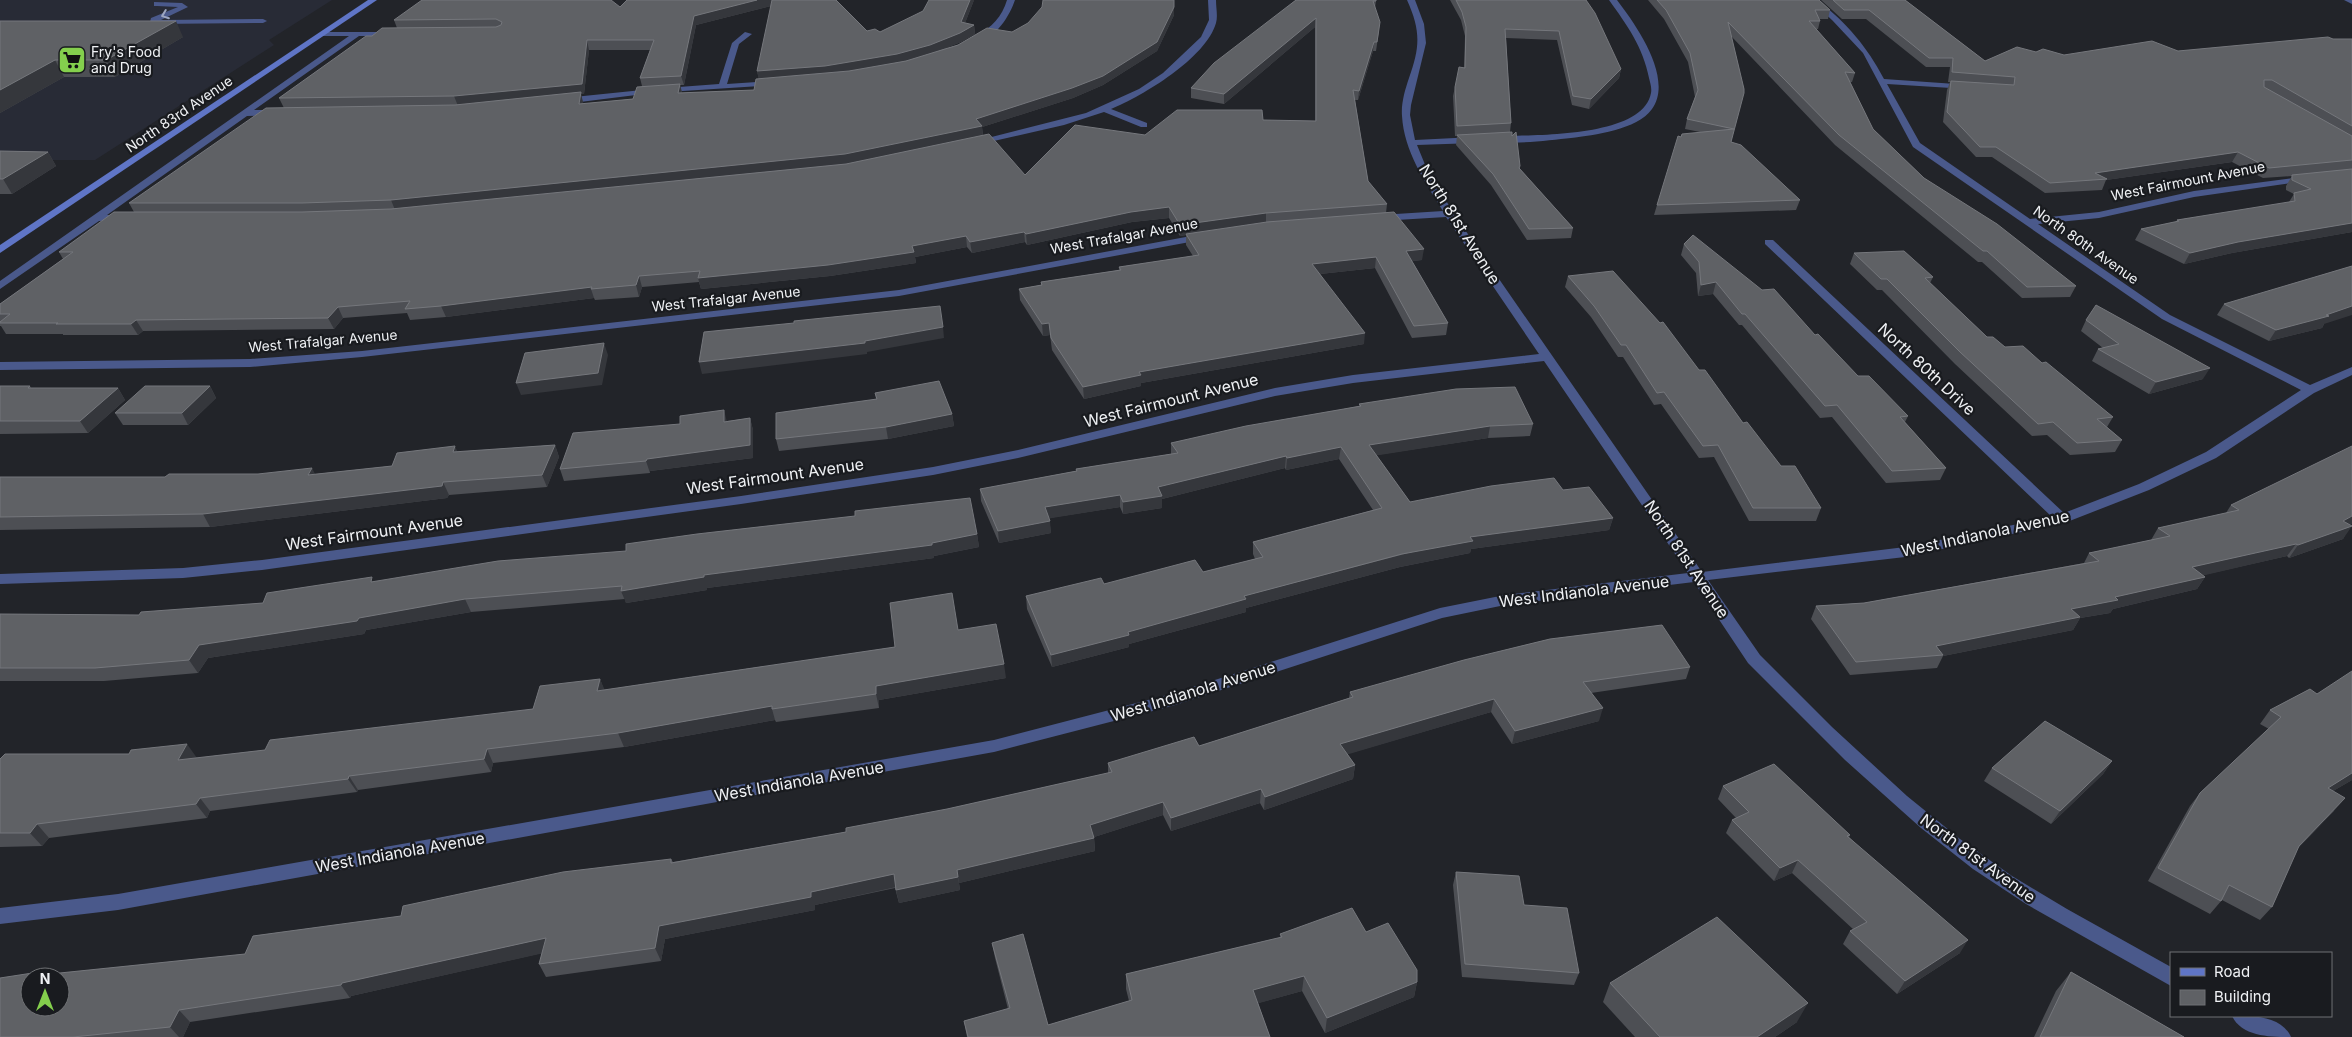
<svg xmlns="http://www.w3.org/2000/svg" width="2352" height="1037" font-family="Inter,sans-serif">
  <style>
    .built { fill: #282b36 }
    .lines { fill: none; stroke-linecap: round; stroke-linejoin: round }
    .service { fill: #4a598b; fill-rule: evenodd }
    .minor { fill: #4a598b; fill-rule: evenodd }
    .secondary { fill: #5f75c6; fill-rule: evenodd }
    .wall { fill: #4d4f54; fill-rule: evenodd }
    .shaded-wall { fill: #35373c }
    .building { fill: #5f6165; stroke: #75777c; fill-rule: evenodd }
    .oneway { stroke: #9ca5c0 }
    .labels { text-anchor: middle; stroke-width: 4.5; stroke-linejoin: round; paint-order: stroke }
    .far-poi-label { font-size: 14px; fill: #eff1f4; stroke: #191b1f; text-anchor: start }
    .far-street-label { font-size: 14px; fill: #eff1f4; stroke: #191b1f }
    .street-label { font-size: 16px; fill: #eff1f4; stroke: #191b1f }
  </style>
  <rect width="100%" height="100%" fill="#222429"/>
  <path class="built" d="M 0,0 L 332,0 L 269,40 L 274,45 L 95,160 L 0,160 Z"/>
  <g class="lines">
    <path class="service" d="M 154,2 L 182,3 L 188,7 L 161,20 L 263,19 L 267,21 L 263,23 L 154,24 L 150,22 L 151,18 L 178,7 L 157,6 L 154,6 Z"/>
    <g class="minor">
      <path d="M 1007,0 L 1015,0 C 1010,15 995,41 976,40 L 976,36 C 992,27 1002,17 1007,0 Z"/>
      <path d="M 1208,0 L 1216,0 C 1216,8 1218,16 1216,23 C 1206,58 1143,96 1111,109 L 1147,123 L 1147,127 L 1141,127 L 1104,112 L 1064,125 L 976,145 L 972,142 L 1086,113 L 1139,89 L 1163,73 L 1201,37 L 1209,20 Z"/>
      <path d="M 1407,0 L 1415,0 L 1424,24 L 1426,43 L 1411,105 L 1410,115 L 1415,140 L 1475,137 L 1479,140 L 1475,143 L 1417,145 L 1426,167 L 1454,214 L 1702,572 L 1905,547 L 2052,517 L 1765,244 L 1765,240 L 1773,240 L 2064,513 L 2139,484 L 2206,452 L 2301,390 L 2162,319 L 1913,147 L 1863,53 L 1832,20 L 1810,0 L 1818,0 C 1848,25 1866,45 1884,79 L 1970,85 L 1970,89 L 1967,89 L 1887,84 L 1920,143 L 2030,219 L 2099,212 L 2194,191 L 2309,176 L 2309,180 L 2306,181 L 2194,197 L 2099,218 L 2038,224 L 2170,315 L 2310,385 L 2352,367 L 2352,375 L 2314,393 L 2216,458 L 2149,490 L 2067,522 L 1905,557 L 1708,580 L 1760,655 L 1832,727 L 1907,796 L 1960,839 L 2012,876 L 2067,909 L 2171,967 L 2171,986 L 2026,904 L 1973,869 L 1921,828 L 1845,760 L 1748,663 L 1694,582 L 1505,605 L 1442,618 L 1172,706 L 994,752 L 118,910 L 0,924 L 0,908 L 118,894 L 994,740 L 1171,694 L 1440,608 L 1505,595 L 1688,573 L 1544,361 L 1353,383 L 1275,396 L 1018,458 L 933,475 L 741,504 L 262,570 L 183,578 L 0,584 L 0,574 L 183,568 L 262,560 L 741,496 L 933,467 L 1018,450 L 1275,388 L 1353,375 L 1539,354 L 1446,217 L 1380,221 L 1375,218 L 1380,215 L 1443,211 C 1425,182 1404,151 1402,116 C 1401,103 1405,90 1409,78 C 1420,47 1421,31 1407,0 Z"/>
      <path d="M 1609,0 L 1617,0 C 1636,25 1674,78 1652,109 C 1637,130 1594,135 1571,138 C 1551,140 1514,145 1495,141 L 1495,137 L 1498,136 C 1533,135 1643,138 1651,93 C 1652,88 1650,82 1649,78 C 1643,47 1627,25 1609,0 Z"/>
      <path d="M 2344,0 L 2352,0 L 2352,4 Z"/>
      <path d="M 322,32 L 393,32 L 397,34 L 393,36 L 359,36 L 254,110 L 276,110 L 280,113 L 279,115 L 247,116 L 107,215 L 125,215 L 130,218 L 128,220 L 99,221 L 0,289 L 0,281 L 349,36 L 319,36 L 318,34 Z"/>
      <path d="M 745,32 L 752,34 L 739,44 L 727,84 L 772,81 L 776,83 L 775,85 L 652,93 L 564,104 L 560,101 L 564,98 L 652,89 L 719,84 L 732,43 Z"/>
      <path d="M 1202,234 L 1206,235 L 1206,239 L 899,296 L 362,357 L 250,367 L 0,370 L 0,362 L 250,359 L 362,351 L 899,290 Z"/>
      <path d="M 2232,1016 C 2251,1015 2282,1016 2291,1037 C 2271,1037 2242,1037 2232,1016 Z"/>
    </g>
    <path class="secondary" d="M 368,0 L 377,0 L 0,253 L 0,245 Z"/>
  </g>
  <g class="wall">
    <path d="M 836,0 L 867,31 L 880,32 L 974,0 L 965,23 L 974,25 L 975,34 L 961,42 L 943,49 L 1012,32 L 1174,0 L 1174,15 L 1157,51 L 1103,85 L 1073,98 L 982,127 L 983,135 L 1025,175 L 1145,135 L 1263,120 L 1315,121 L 1315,27 L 1224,104 L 1191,98 L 1191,88 L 1296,0 L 1376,1 L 1375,8 L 1379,31 L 1376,51 L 1373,51 L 1358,100 L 1355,100 L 1368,181 L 1387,204 L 1386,213 L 1422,260 L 1412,261 L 1448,323 L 1446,335 L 1412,338 L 1375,268 L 1320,274 L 1364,344 L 1141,383 L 1141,386 L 1084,399 L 1052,350 L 1050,335 L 1043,336 L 1020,300 L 1019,289 L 1041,285 L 1041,282 L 1119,270 L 1119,267 L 1193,256 L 1186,245 L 1186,235 L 1180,236 L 1169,218 L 1132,222 L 1027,245 L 1025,242 L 972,253 L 967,247 L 915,257 L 916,263 L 830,276 L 701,289 L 699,282 L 642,287 L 639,297 L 595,300 L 594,298 L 446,317 L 410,320 L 407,313 L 343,318 L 334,329 L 143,331 L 138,335 L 63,335 L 63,334 L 6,334 L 1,326 L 0,326 L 0,304 L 63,259 L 59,252 L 134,212 L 129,203 L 284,108 L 279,98 L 372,36 L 397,28 L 394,20 L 620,7 ZM 771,6 L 757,71 L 759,79 L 754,90 L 682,93 L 680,85 L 684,85 L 696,25 ZM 589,50 L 650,50 L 640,78 L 642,86 L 633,99 L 583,104 L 581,94 L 584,94 Z"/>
    <path d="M 1450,0 L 1586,0 L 1621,69 L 1619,78 L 1589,109 L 1572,105 L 1557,40 L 1506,38 L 1511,123 L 1510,132 L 1512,136 L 1520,169 L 1573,228 L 1571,238 L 1527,240 L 1491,185 L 1456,145 L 1457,136 L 1455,136 L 1453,96 L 1455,87 L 1464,68 L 1465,36 L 1461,20 Z"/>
    <path d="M 1648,0 L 1819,0 L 1830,10 L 1828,19 L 1819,19 L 1820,21 L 1818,29 L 1816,29 L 1855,73 L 1852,82 L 1850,82 L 1873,129 L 1924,178 L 2076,286 L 2070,297 L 2022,298 L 1982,262 L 1978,262 L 1835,145 L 1731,36 L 1744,89 L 1731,142 L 1800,200 L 1796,210 L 1654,215 L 1657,205 L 1681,137 L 1700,132 L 1685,129 L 1687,119 L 1695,97 L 1688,62 L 1664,19 Z"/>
    <path d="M 1821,0 L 1905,0 L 1985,61 L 2036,52 L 2064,55 L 2178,51 L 2333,39 L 2352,39 L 2352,232 L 2232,253 L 2184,264 L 2135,240 L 2141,229 L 2176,222 L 2177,220 L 2289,202 L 2294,194 L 2286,190 L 2286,186 L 2292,176 L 2263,178 L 2232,162 L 2106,180 L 2102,190 L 2045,193 L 1992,157 L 1976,157 L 1943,122 L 1947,90 L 1950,82 L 1948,82 L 1950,67 L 1926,67 L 1866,19 L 1842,19 Z"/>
    <path d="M 0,21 L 183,37 L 115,77 L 64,77 L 0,113 Z"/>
    <path d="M 0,151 L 48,152 L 56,166 L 12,194 L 0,194 Z"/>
    <path d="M 1684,244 L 1815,335 L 1858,376 L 1908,416 L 1905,422 L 1946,468 L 1940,480 L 1886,483 L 1832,417 L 1820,418 L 1742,325 L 1739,325 L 1713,294 L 1698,296 L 1696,273 L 1681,255 Z"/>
    <path d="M 1854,253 L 1933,277 L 1930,283 L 1987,337 L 2005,347 L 2042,363 L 2113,417 L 2107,427 L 2122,440 L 2115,452 L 2070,455 L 2047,435 L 2032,436 L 1955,364 L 1882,290 L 1877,290 L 1850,264 Z"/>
    <path d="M 1568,276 L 1699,370 L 1743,423 L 1781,466 L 1821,508 L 1816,521 L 1749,521 L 1714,457 L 1699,458 L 1661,404 L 1654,405 L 1623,357 L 1618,357 L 1591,317 L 1565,287 Z"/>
    <path d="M 2224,304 L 2324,324 L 2322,328 L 2269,341 L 2217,315 Z"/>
    <path d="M 2086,320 L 2203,379 L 2149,394 L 2092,361 L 2098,349 L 2103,348 L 2081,331 Z"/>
    <path d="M 0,386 L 30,386 L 31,388 L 118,388 L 125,400 L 88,433 L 0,434 Z"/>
    <path d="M 210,386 L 216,398 L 188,425 L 123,425 L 115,413 Z"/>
    <path d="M 875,393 L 952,414 L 954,426 L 888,439 L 779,451 L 776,439 L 876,399 Z"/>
    <path d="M 1359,404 L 1533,424 L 1530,436 L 1488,438 L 1376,455 L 1410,502 L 1563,490 L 1613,518 L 1609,530 L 1471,549 L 1470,553 L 1400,567 L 1246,608 L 1246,612 L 1129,644 L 1129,647 L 1052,667 L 1027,609 L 1026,596 L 1104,584 L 1203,572 L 1255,559 L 1253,554 L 1253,542 L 1373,510 L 1339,459 L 1286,470 L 1285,468 L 1162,499 L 1162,508 L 1123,514 L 1120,507 L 1049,518 L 1051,533 L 999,543 L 981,501 L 980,489 L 1076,471 L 1076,469 L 1171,454 L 1171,443 L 1359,406 Z"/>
    <path d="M 750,418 L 753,430 L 753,458 L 650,471 L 650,473 L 564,481 L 560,469 L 727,421 Z"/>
    <path d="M 555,445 L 559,457 L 547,487 L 449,495 L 447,498 L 210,527 L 0,530 L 0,477 L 165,477 L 315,474 L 392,466 L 457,452 Z"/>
    <path d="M 2231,505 L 2350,525 L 2343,539 L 2289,558 L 2287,556 L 2203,575 L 2205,577 L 2197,589 L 2113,609 L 2110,613 L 2080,618 L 2073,630 L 1943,656 L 1937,668 L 1850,675 L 1811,619 L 1816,606 L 1864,603 L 2084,563 L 2089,553 L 2151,540 L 2158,528 L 2226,513 Z"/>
    <path d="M 977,534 L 979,547 L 934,556 L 934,558 L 707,588 L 707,590 L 626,603 L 625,599 L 471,612 L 366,630 L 364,634 L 208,658 L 198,673 L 104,681 L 0,681 L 0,614 L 139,615 L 263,603 L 375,582 Z"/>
    <path d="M 895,647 L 1006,678 L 879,700 L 879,708 L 776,722 L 775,720 L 624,747 L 493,763 L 491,772 L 358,790 L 357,792 L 210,811 L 207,818 L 49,838 L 42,846 L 0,847 L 0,759 L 197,758 L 265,750 L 533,709 L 600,679 L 604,690 Z"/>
    <path d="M 1690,667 L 1686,679 L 1591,693 L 1599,721 L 1512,744 L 1491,712 L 1347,754 L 1355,765 L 1353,779 L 1264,810 L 1260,803 L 1171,831 L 1163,815 L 1094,837 L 1095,851 L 959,883 L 960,890 L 899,903 L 895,888 L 815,905 L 815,910 L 665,939 L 661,961 L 546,977 L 539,964 L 542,953 L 351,996 L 350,998 L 190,1022 L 183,1037 L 0,1037 L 55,974 L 245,954 L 401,916 L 671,859 L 673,862 L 846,832 L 1108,773 L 1108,763 L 1199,746 L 1349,698 L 1350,692 Z"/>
    <path d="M 2317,694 L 2352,780 L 2333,791 L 2334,811 L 2298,848 L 2272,907 L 2260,920 L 2222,900 L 2210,914 L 2148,881 L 2190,806 L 2200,793 L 2269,729 L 2260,724 L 2270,710 Z"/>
    <path d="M 2112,761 L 2103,774 L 2051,824 L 1984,781 L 1992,768 Z"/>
    <path d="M 1723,786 L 1850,835 L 1849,837 L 1960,953 L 1897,994 L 1843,944 L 1850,931 L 1854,930 L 1792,873 L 1774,881 L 1726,833 L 1732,820 L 1736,818 L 1718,799 Z"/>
    <path d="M 1456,872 L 1524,905 L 1579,973 L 1574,985 L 1462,977 L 1453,885 Z"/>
    <path d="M 1366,932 L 1417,982 L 1414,997 L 1325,1033 L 1302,991 L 1258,1003 L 1270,1037 L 967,1037 L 964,1021 L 1008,1009 L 995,958 L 992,943 L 1048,1025 L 1129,1001 L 1126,989 L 1126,974 L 1280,938 L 1280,934 Z"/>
    <path d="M 2071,972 L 2184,1037 L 2034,1037 L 2056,991 Z"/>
    <path d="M 1610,983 L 1797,1022 L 1775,1037 L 1635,1037 L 1603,1002 Z"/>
  </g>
  <g class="shaded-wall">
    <path d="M 757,0 L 774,0 L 775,5 L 696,25 L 684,85 L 681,76 L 694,16 Z"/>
    <path d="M 970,0 L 974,0 L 962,31 L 961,22 Z"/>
    <path d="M 1174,7 L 1174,15 L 1157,51 L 1103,85 L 1073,98 L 982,127 L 983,136 L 847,164 L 395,210 L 391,200 L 976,119 Z"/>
    <path d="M 1316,18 L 1315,27 L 1224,104 L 1224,94 Z"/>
    <path d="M 176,21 L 183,37 L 115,77 L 106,60 Z"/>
    <path d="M 974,25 L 975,34 L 961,42 L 931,54 L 898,63 L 826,75 L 759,80 L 757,71 Z"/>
    <path d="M 587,40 L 589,50 L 584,94 L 581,94 L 583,102 L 582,114 L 458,106 L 454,96 Z"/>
    <path d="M 1374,42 L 1373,51 L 1358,100 L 1359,91 Z"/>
    <path d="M 55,60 L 64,77 L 0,113 L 0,90 Z"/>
    <path d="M 1621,69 L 1619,78 L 1589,109 L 1591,99 Z"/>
    <path d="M 680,84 L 682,93 L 678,93 Z"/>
    <path d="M 48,152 L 56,166 L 12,194 L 3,179 Z"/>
    <path d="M 2238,152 L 2232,162 L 2106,180 L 2107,179 L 2095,173 Z"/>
    <path d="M 1169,207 L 1169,218 L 1132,222 L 1027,245 L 1026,234 L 1131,212 Z"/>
    <path d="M 1266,213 L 1266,223 L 1180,236 L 1180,225 Z"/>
    <path d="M 2352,223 L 2352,232 L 2232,253 L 2184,264 L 2190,253 L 2238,242 Z"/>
    <path d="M 1024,232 L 1025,242 L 972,253 L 970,242 Z"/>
    <path d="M 966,236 L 967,247 L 915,257 L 916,263 L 830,276 L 701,289 L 698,278 L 912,246 Z"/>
    <path d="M 1424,249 L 1422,260 L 1404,262 L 1406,251 Z"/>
    <path d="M 1376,257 L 1375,268 L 1311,275 L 1312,264 Z"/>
    <path d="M 639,276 L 642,287 L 639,297 L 636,285 Z"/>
    <path d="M 1716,282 L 1713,294 L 1698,296 L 1701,285 Z"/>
    <path d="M 592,287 L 591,289 L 594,298 L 446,317 L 441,306 Z"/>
    <path d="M 2352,306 L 2352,315 L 2324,324 L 2322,328 L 2269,341 L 2276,330 Z"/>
    <path d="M 338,307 L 343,318 L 334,329 L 328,318 Z"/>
    <path d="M 136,320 L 143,331 L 138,335 L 131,324 Z"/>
    <path d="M 1049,323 L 1050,335 L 1043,336 L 1042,324 Z"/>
    <path d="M 943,327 L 944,338 L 867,352 L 867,354 L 702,374 L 699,362 L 865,341 Z"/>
    <path d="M 1365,333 L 1364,344 L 1141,383 L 1141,386 L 1084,399 L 1083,387 L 1139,372 Z"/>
    <path d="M 604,343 L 608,355 L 602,385 L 521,395 L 516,383 Z"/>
    <path d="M 2210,368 L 2203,379 L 2149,394 L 2156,382 Z"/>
    <path d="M 210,386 L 216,398 L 188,425 L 182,413 Z"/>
    <path d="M 118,388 L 125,400 L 88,433 L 80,421 Z"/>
    <path d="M 724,410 L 727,422 L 724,422 Z"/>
    <path d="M 952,414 L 954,426 L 888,439 L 886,427 Z"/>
    <path d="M 750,418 L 753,430 L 753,458 L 650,471 L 650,473 L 646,461 L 647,459 Z"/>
    <path d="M 1490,426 L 1488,438 L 1367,457 L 1369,445 Z"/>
    <path d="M 555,445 L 559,457 L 547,487 L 542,475 Z"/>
    <path d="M 455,446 L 460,458 L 453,452 Z"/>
    <path d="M 1341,447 L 1339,459 L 1286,470 L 1287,458 Z"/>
    <path d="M 1286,456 L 1285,468 L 1162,499 L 1162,508 L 1123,514 L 1123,502 L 1158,487 Z"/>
    <path d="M 312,468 L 318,480 L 308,475 Z"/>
    <path d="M 443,482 L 449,495 L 447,498 L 210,527 L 203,514 Z"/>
    <path d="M 1120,495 L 1120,507 L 1046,519 L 1045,507 Z"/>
    <path d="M 2352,516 L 2352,524 L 2337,532 L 2352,526 L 2343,539 L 2289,558 L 2298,545 Z"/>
    <path d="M 1613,518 L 1609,530 L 1471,549 L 1470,553 L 1400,567 L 1246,608 L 1246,612 L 1129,644 L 1129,647 L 1052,667 L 1051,655 L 1244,596 L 1470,537 Z"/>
    <path d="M 1050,521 L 1051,533 L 999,543 L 998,531 Z"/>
    <path d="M 977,534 L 979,547 L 934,556 L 934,558 L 707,588 L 707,590 L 626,603 L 621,591 L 704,575 L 932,543 Z"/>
    <path d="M 2296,544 L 2287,556 L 2184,580 L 2192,567 Z"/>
    <path d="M 2205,577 L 2197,589 L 2113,609 L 2110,613 L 2080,618 L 2073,630 L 1943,656 L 1943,655 L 1936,646 L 2115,597 Z"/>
    <path d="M 465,599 L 471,612 L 366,630 L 364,634 L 208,658 L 198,673 L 189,660 L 199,645 Z"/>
    <path d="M 1004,664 L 1006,678 L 879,700 L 879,708 L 876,694 L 876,686 Z"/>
    <path d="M 600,679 L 606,693 L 597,691 Z"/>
    <path d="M 1494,699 L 1491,712 L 1339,757 L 1340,744 Z"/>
    <path d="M 772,706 L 772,709 L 775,720 L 624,747 L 618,733 Z"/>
    <path d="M 1603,708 L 1599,721 L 1512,744 L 1515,731 Z"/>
    <path d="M 187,744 L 197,758 L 178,760 Z"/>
    <path d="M 487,749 L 493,763 L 491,772 L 484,759 Z"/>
    <path d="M 2112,761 L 2103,774 L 2051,824 L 2060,811 Z"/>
    <path d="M 1355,765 L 1353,779 L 1264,810 L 1265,797 Z"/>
    <path d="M 2352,773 L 2352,780 L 2316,801 L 2328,788 Z"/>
    <path d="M 349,776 L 358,790 L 357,792 L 348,779 Z"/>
    <path d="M 1261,789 L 1260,803 L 1171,831 L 1171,818 Z"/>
    <path d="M 200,798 L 210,811 L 207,818 L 196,804 Z"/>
    <path d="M 2345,798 L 2334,811 L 2288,859 L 2299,846 Z"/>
    <path d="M 1163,802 L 1163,815 L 1091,838 L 1090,825 Z"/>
    <path d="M 37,824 L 49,838 L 42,846 L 30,833 Z"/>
    <path d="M 1094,838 L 1095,851 L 959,883 L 957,870 Z"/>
    <path d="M 1798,860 L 1792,873 L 1774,881 L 1780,868 Z"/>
    <path d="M 894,874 L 896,887 L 815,905 L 815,910 L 665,939 L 661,961 L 655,948 L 659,926 Z"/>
    <path d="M 958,877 L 960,890 L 899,903 L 896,890 Z"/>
    <path d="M 546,938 L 553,951 L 351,996 L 350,998 L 341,985 L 342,983 Z"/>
    <path d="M 1968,940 L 1960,953 L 1897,994 L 1905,981 Z"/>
    <path d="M 1304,976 L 1302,991 L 1252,1005 L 1253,990 Z"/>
    <path d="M 1417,982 L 1414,997 L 1325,1033 L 1327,1018 Z"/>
    <path d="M 1808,1003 L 1797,1022 L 1775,1037 L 1757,1037 Z"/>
    <path d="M 179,1010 L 190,1022 L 183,1037 L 179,1037 L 170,1027 Z"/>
  </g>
  <g class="building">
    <path d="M 422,0 L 611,0 L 620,7 L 627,0 L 757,0 L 694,16 L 681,76 L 640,78 L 654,40 L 587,40 L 582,84 L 454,96 L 279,98 L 366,36 L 372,36 L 382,28 L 496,27 L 501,25 L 502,22 L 496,19 L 394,20 Z"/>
    <path d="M 772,0 L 836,0 L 867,31 L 875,29 L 880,32 L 923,11 L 929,0 L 970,0 L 961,22 L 974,25 L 960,33 L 930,45 L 897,54 L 825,66 L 757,71 Z"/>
    <path d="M 1043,0 L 1174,0 L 1174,7 L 1157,42 L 1103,76 L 1072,88 L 976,119 L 982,126 L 845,154 L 391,200 L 302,203 L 129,203 L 266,108 L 455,105 L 581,92 L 579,104 L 633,99 L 637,87 L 680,84 L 678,93 L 754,90 L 756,79 L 849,71 L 906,61 L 958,45 L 987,28 L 1012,32 L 1028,23 L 1042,7 Z"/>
    <path d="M 1296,0 L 1376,0 L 1376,1 L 1373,1 L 1380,22 L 1377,42 L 1374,42 L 1359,91 L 1353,90 L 1368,181 L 1387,204 L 1266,213 L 1180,225 L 1169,207 L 1131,212 L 1026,234 L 1024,232 L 970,242 L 966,236 L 912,246 L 914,252 L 828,265 L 698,278 L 700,271 L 639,276 L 636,285 L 591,289 L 592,287 L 441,306 L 405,309 L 410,301 L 338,307 L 328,318 L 136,320 L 131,324 L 56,324 L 58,323 L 0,323 L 0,322 L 10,314 L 0,314 L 0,304 L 73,252 L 59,252 L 114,212 L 302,212 L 391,209 L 846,164 L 989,134 L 1025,175 L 1075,125 L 1145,135 L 1177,110 L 1262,110 L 1263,120 L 1316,121 L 1316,18 L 1224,94 L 1191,88 L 1214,63 Z"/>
    <path d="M 1456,0 L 1586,0 L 1595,13 L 1621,69 L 1591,99 L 1573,96 L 1559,31 L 1505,29 L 1511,123 L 1457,126 L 1455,87 L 1459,67 L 1465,68 L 1466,27 L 1462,12 Z"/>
    <path d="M 1657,0 L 1819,0 L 1830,10 L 1815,10 L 1820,21 L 1809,21 L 1855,73 L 1845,72 L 1873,129 L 1924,178 L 1997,224 L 2076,286 L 2027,287 L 1987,251 L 1983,251 L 1839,135 L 1728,22 L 1744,89 L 1744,93 L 1731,142 L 1741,145 L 1800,200 L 1657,205 L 1678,136 L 1681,137 L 1682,134 L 1734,129 L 1687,119 L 1698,90 L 1690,53 L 1666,10 Z"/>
    <path d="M 1833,0 L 1905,0 L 1985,61 L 2017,47 L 2036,52 L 2043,49 L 2064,55 L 2152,41 L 2178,51 L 2328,37 L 2333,39 L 2352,39 L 2352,126 L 2272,80 L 2264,80 L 2264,87 L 2352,136 L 2352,160 L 2269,168 L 2238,152 L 2095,173 L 2107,179 L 2050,183 L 1996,147 L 1980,147 L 1947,112 L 1951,81 L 2014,85 L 2015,77 L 1952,72 L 1953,58 L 1929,58 L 1869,10 L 1844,10 Z"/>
    <path d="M 0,21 L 176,21 L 106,60 L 55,60 L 0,90 Z"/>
    <path d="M 1512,132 L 1512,136 L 1516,132 L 1520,166 L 1519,168 L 1573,228 L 1529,229 L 1493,174 L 1457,135 Z"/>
    <path d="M 0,151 L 48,152 L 3,179 L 0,179 Z"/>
    <path d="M 2352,169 L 2352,223 L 2238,242 L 2190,253 L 2141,229 L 2179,221 L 2177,220 L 2295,201 L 2294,193 L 2311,189 L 2292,180 L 2292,175 Z"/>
    <path d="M 1394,212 L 1424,249 L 1406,251 L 1448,323 L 1414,326 L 1376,257 L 1312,264 L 1365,333 L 1139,372 L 1141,375 L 1083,387 L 1051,338 L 1049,323 L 1042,324 L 1019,289 L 1042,285 L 1041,282 L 1121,270 L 1119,267 L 1199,255 L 1186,234 L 1267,222 Z"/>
    <path d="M 1693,235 L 1762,290 L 1774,289 L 1815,335 L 1818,334 L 1858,376 L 1869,376 L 1908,416 L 1900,417 L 1946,468 L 1892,471 L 1837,405 L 1825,406 L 1745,314 L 1742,314 L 1716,282 L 1701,285 L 1699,262 L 1684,244 Z"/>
    <path d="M 1904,251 L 1933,277 L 1925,278 L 1987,337 L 1993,337 L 2005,347 L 2023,346 L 2042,363 L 2046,362 L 2113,417 L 2097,419 L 2122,440 L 2077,443 L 2053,422 L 2038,424 L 1960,352 L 1887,279 L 1881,279 L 1854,253 Z"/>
    <path d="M 2352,266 L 2352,306 L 2326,315 L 2329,316 L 2276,330 L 2224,304 Z"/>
    <path d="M 1613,271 L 1660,323 L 1663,322 L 1699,370 L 1705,370 L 1743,423 L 1747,422 L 1781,466 L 1795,466 L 1821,508 L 1753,508 L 1718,445 L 1703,446 L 1664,392 L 1657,393 L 1626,345 L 1621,345 L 1594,306 L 1568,276 Z"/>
    <path d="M 2096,305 L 2210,368 L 2156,382 L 2098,349 L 2119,344 L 2086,320 Z"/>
    <path d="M 940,306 L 943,327 L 865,341 L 865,343 L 699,362 L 704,332 L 794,323 L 794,321 Z"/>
    <path d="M 604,343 L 598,373 L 516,383 L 525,353 Z"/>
    <path d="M 939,381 L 952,414 L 886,427 L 776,439 L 776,413 L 877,399 L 875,393 Z"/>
    <path d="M 0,386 L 30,386 L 28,388 L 118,388 L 80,421 L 0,421 Z"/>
    <path d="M 145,386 L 210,386 L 182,413 L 115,413 Z"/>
    <path d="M 1515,387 L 1533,424 L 1490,426 L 1369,445 L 1410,502 L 1491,486 L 1554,478 L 1563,490 L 1589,487 L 1613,518 L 1470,537 L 1473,541 L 1402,554 L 1244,596 L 1246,599 L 1128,632 L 1129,635 L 1051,655 L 1026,596 L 1101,578 L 1104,584 L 1195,560 L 1203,572 L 1263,557 L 1253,542 L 1382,508 L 1341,447 L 1287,458 L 1286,456 L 1158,487 L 1162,496 L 1123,502 L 1120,495 L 1045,507 L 1050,521 L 998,531 L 980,489 L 1077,471 L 1076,469 L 1178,453 L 1171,443 L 1246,426 L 1361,406 L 1359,404 L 1456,389 Z"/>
    <path d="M 724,410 L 724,422 L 750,418 L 750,445 L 647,459 L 646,461 L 560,469 L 573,433 L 680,424 L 680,416 Z"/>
    <path d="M 555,445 L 542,475 L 443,482 L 442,486 L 203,514 L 0,517 L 0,477 L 165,477 L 169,474 L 258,474 L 312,468 L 308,475 L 392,466 L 397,453 L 455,446 L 453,452 Z"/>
    <path d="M 2352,446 L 2352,516 L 2343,521 L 2352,526 L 2298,545 L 2296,544 L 2192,567 L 2205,577 L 2115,597 L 2118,600 L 2071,609 L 2080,617 L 1936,646 L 1943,655 L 1856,662 L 1816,606 L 1864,603 L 2099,561 L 2089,553 L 2170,536 L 2158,528 L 2239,510 L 2231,505 Z"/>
    <path d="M 970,498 L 977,534 L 932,543 L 932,545 L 704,575 L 704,577 L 621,591 L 622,586 L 465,599 L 359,618 L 357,621 L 199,645 L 189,660 L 95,668 L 0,668 L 0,614 L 139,615 L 141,612 L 263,603 L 267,593 L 372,577 L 371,582 L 498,561 L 626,551 L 626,544 L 697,534 L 855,516 L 855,511 Z"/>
    <path d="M 952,593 L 958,630 L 996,624 L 1004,664 L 876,686 L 876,694 L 772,709 L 772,706 L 618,733 L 487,749 L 484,759 L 349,776 L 348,779 L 200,798 L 196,804 L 37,824 L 30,833 L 0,833 L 0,759 L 5,754 L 129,754 L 131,750 L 187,744 L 178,760 L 265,750 L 270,740 L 533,709 L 540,686 L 600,679 L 597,691 L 895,647 L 890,603 Z"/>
    <path d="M 1662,625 L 1690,667 L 1583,682 L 1603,708 L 1515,731 L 1494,699 L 1340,744 L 1355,765 L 1265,797 L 1261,789 L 1171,818 L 1163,802 L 1090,825 L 1094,838 L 957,870 L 958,877 L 896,890 L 894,874 L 811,892 L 811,897 L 659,926 L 655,948 L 539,964 L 546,938 L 342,983 L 341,985 L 179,1010 L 170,1027 L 73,1037 L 0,1037 L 0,978 L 52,970 L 50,974 L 245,954 L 253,936 L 401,916 L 403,906 L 563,872 L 671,859 L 671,863 L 846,832 L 846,828 L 947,809 L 1112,772 L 1108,763 L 1194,737 L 1199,746 L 1353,697 L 1350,692 L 1464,660 L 1550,639 ZM 30,977 L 60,977 L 60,1007 L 30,1007 Z"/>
    <path d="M 2352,671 L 2352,773 L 2328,788 L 2345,798 L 2299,846 L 2272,907 L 2229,885 L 2221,901 L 2158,868 L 2200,793 L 2281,717 L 2270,710 L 2310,689 L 2317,694 Z"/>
    <path d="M 2045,721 L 2112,761 L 2060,811 L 1992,768 Z"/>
    <path d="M 1774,764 L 1850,835 L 1847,836 L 1968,940 L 1905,981 L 1850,931 L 1867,922 L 1798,860 L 1780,868 L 1732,820 L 1749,812 L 1723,786 Z"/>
    <path d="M 1456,872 L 1519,876 L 1524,905 L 1567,908 L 1579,973 L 1465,964 Z"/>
    <path d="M 1352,908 L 1366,932 L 1388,923 L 1417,970 L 1417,982 L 1327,1018 L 1304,976 L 1253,990 L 1270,1037 L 968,1037 L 964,1021 L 1010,1008 L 992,943 L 1023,934 L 1048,1025 L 1132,1000 L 1126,974 L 1282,937 L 1280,934 Z"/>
    <path d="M 1717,917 L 1808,1003 L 1757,1037 L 1660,1037 L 1610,983 Z"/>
    <path d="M 2071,972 L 2184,1037 L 2040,1037 Z"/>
  </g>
  <defs><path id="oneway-chevron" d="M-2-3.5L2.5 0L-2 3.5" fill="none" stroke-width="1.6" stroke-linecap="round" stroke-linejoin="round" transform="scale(1.25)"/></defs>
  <use class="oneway" href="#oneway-chevron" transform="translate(165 15) rotate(159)"/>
  <defs>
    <g id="supermarket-square" transform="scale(1.4375)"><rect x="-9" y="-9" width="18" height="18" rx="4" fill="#84cf4d" stroke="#191b1f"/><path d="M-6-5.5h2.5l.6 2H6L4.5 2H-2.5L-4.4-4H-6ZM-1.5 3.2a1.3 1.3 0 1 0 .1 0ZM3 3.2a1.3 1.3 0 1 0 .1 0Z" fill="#111"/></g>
  </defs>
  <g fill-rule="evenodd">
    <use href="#supermarket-square" x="72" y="60"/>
  </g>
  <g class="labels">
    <g class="far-poi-label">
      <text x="91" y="57">Fry's Food<tspan x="91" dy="16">and Drug</tspan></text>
    </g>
    <g class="far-street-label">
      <text transform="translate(179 114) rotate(-34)" y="5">North 83rd Avenue</text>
      <text transform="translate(2188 181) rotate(-11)" y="5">West Fairmount Avenue</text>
      <text transform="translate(1124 236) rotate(-10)" y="5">West Trafalgar Avenue</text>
      <text transform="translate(2086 245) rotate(35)" y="5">North 80th Avenue</text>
      <text transform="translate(726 299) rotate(-6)" y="5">West Trafalgar Avenue</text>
      <text transform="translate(323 341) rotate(-5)" y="5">West Trafalgar Avenue</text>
    </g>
    <g class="street-label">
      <text transform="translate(1460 224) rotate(58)" y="6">North 81st Avenue</text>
      <text transform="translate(1927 369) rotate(43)" y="6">North 80th Drive</text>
      <text transform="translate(1171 400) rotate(-14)" y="6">West Fairmount Avenue</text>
      <text transform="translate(775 476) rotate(-8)" y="6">West Fairmount Avenue</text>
      <text transform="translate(374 532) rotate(-8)" y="6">West Fairmount Avenue</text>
      <text transform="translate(1985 533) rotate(-12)" y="6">West Indianola Avenue</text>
      <text transform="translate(1687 559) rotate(56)" y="6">North 81st Avenue</text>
      <text transform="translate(1584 591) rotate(-7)" y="6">West Indianola Avenue</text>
      <text transform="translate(1193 691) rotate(-17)" y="6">West Indianola Avenue</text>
      <text transform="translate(799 781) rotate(-10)" y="6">West Indianola Avenue</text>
      <text transform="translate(400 852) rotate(-10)" y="6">West Indianola Avenue</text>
      <text transform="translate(1978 858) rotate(36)" y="6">North 81st Avenue</text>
    </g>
  </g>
  <rect x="2170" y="952" width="162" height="65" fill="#191b1f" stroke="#6f7174"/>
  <rect x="2180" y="968" width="25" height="8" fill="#5f75c6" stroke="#6f7174"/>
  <text x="2214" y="977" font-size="15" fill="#eff1f4">Road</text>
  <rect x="2180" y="990" width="25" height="15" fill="#5f6165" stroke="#6f7174"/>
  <text x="2214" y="1002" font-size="15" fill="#eff1f4">Building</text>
  <g transform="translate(45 992)"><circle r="24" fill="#191b1f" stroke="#6f7174"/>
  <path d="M0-4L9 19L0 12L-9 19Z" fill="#84cf4d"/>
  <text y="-8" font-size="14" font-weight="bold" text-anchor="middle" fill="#eff1f4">N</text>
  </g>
</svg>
